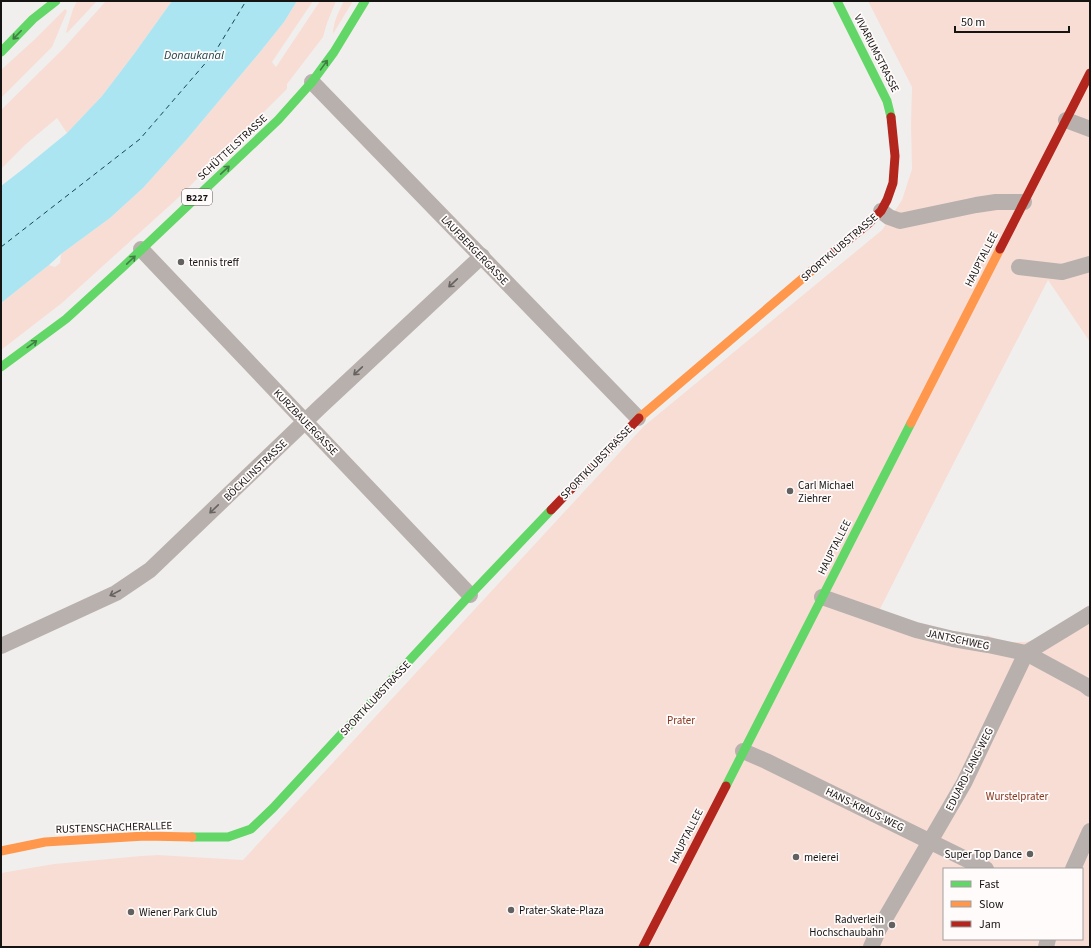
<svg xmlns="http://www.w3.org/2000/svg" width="1091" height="948" font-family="'Source Sans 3',sans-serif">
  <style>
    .green { fill: #f8ddd5; fill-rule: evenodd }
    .water { fill: #abe5f2 }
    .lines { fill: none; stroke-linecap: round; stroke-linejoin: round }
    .ferry { stroke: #1b434b; stroke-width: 1; stroke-dasharray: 5 4; stroke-linecap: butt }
    .street { stroke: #b8b0ad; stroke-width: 16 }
    .fast { stroke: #63d668; stroke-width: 9 }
    .slow { stroke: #ff974d; stroke-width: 9 }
    .jam { stroke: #b3261e; stroke-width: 9 }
    .oneway { stroke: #407f42 }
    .oneway2 { stroke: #666260 }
    .poi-dot { fill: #626160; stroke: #fffbfa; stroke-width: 1.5 }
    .labels { text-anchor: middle; stroke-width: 3.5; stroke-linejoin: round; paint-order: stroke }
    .shield { fill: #fffbfa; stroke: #5b5958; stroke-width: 1 }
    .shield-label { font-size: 10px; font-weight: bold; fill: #151413 }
    .street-label { font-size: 11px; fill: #151413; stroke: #fffbfa }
    .poi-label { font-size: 11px; fill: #151413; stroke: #fffbfa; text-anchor: start }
    .park-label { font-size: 11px; fill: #86361e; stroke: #fffbfa }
    .water-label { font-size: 12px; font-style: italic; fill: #1b434b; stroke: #fffbfa }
  </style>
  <rect width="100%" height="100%" fill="#f1efee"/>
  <g class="green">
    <path d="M 77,1 L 97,1 L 67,33 L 66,32 L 73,9 Z"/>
    <path d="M 106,1 L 172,1 L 134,54 L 102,96 L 67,133 L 57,118 L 26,144 L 1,169 L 1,110 L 63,49 Z"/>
    <path d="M 297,1 L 313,1 L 272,62 L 276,67 L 320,1 L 336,1 L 327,23 L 323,37 L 287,84 L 287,89 L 178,198 L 62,303 L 1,350 L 1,303 L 49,265 L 55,267 L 60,263 L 61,254 L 110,218 L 143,188 L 187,139 L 260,52 L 284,22 Z"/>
    <path d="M 344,1 L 353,1 L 333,34 C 333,22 339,11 344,1 Z"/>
    <path d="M 868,1 L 1090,1 L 1090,342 L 1048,280 L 944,482 L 879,611 L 923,627 L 985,638 L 987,635 L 1004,642 L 1026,642 L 1043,638 L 1090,604 L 1090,947 L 1,947 L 1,873 L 54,864 L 141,856 L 158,855 L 243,860 L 644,426 L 882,230 L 902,200 L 912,169 L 911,125 L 912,87 ZM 944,869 L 1082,869 L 1082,939 L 944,939 Z"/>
    <path d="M 65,9 L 67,11 L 52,47 L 1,98 L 1,70 L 34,40 Z"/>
  </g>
  <path class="water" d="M 172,1 L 297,1 L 284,22 L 260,52 L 187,139 L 143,188 L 110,218 L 61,254 L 49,265 L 1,303 L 1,186 L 23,169 L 67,133 L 102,96 L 134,54 Z"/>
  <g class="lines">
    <path class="ferry" d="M 1,247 L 140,139 L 215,52 L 246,1"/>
    <g class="street">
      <path d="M 312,82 L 638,418"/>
      <path d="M 1066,120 L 1090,129"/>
      <path d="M 881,211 L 889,217 L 900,221 L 976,205 L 996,202 L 1024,202"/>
      <path d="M 141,249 L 470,595"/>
      <path d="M 1019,267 L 1062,272 L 1090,264"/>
      <path d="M 822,597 L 916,630 L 953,639 L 988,645 L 1026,653 L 1085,685 L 1090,689"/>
      <path d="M 1,646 L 116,593 L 150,570 L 319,408 L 482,256"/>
      <path d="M 743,751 L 766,761 L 986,869"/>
      <path d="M 1073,869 L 1090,831"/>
      <path d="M 871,947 L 879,929 L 964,783 L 1026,653 L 1090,614"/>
      <path d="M 1046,947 L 1048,939"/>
    </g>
    <g class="fast">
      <path d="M 837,1 L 887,101 L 891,117"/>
      <path d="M 1,52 L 33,19 L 56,1"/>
      <path d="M 1,367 L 66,319 L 123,267 L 278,120 L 312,82 L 334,52 L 365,1"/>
      <path d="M 726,786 L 911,423"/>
      <path d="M 192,837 L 228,837 L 251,829 L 273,808 L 470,595 L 551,510"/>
    </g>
    <g class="slow">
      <path d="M 639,418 L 830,255"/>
      <path d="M 911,423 L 1000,249"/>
      <path d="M 1,851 L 45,842 L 145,836 L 192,837"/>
    </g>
    <g class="jam">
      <path d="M 1000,249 L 1090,73"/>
      <path d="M 830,255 L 869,223 L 881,211 L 887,200 L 893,183 L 895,156 L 891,117"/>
      <path d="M 551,510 L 639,418"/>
      <path d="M 643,947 L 726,786"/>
    </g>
  </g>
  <defs><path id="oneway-shaft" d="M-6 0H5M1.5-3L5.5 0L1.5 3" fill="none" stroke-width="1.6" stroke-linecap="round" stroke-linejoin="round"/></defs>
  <g class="oneway">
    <use href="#oneway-shaft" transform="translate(17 35) rotate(134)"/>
    <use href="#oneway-shaft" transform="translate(324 65) rotate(-54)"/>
    <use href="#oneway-shaft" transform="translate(225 170) rotate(-43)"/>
    <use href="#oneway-shaft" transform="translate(131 260) rotate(-44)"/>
    <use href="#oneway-shaft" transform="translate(32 344) rotate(-36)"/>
  </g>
  <g class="oneway2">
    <use href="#oneway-shaft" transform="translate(453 283) rotate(137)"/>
    <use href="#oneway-shaft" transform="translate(358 371) rotate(137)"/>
    <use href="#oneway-shaft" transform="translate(214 509) rotate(136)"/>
    <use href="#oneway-shaft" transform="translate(115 593) rotate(152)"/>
  </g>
  <g class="poi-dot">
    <circle cx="181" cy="262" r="4"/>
    <circle cx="790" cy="491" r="4"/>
    <circle cx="1030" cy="854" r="4"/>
    <circle cx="796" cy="857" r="4"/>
    <circle cx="511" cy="910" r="4"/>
    <circle cx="131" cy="912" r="4"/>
    <circle cx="892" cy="925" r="4"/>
  </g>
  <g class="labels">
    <rect class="shield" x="182" y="189" width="30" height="16" rx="3"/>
    <g class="shield-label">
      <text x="197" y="201">B227</text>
    </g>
    <g class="street-label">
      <text transform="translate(877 53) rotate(63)" y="4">VIVARIUMSTRASSE</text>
      <text transform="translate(232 147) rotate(-43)" y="4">SCHÜTTELSTRASSE</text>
      <text transform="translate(839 247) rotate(-41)" y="4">SPORTKLUBSTRASSE</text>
      <text transform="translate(475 250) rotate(46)" y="4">LAUFBERGERGASSE</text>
      <text transform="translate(981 259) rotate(-63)" y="4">HAUPTALLEE</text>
      <text transform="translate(306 422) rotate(46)" y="4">KURZBAUERGASSE</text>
      <text transform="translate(596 462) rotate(-46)" y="4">SPORTKLUBSTRASSE</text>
      <text transform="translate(255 470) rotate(-44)" y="4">BÖCKLINSTRASSE</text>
      <text transform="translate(834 547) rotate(-63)" y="4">HAUPTALLEE</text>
      <text transform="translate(958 639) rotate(12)" y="4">JANTSCHWEG</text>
      <text transform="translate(375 698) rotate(-47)" y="4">SPORTKLUBSTRASSE</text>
      <text transform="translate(969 769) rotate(-63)" y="4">EDUARD-LANG-WEG</text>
      <text transform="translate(865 809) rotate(26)" y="4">HANS-KRAUS-WEG</text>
      <text transform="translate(114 827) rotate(-2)" y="4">RUSTENSCHACHERALLEE</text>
      <text transform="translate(686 836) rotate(-63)" y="4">HAUPTALLEE</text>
    </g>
    <g class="poi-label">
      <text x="189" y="266">tennis treff</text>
      <text x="798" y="489">Carl Michael<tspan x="798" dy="13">Ziehrer</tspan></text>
      <text x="1022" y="858" text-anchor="end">Super Top Dance</text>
      <text x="804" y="861">meierei</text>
      <text x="519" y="914">Prater-Skate-Plaza</text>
      <text x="139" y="916">Wiener Park Club</text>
      <text x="884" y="923" text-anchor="end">Radverleih<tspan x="884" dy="13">Hochschaubahn</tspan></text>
    </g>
    <g class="park-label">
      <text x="681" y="724">Prater</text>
      <text x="1017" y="800">Wurstelprater</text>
    </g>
    <g class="water-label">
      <text x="194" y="59">Donaukanal</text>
    </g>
  </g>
  <rect width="1091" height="948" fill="none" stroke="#151413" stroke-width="4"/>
  <rect x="943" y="868" width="140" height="72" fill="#fffbfa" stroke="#a19f9e"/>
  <rect x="951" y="881" width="20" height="6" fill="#63d668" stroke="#a19f9e"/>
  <text x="979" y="888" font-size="12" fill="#151413">Fast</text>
  <rect x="951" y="901" width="20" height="6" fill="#ff974d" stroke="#a19f9e"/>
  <text x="979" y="908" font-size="12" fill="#151413">Slow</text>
  <rect x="951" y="921" width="20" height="6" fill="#b3261e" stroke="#a19f9e"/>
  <text x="979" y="928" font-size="12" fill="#151413">Jam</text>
  <path d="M955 26v6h114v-6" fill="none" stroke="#151413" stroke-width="2"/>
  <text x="961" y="26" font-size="12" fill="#151413" stroke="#fffbfa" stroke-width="3" paint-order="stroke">50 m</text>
</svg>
